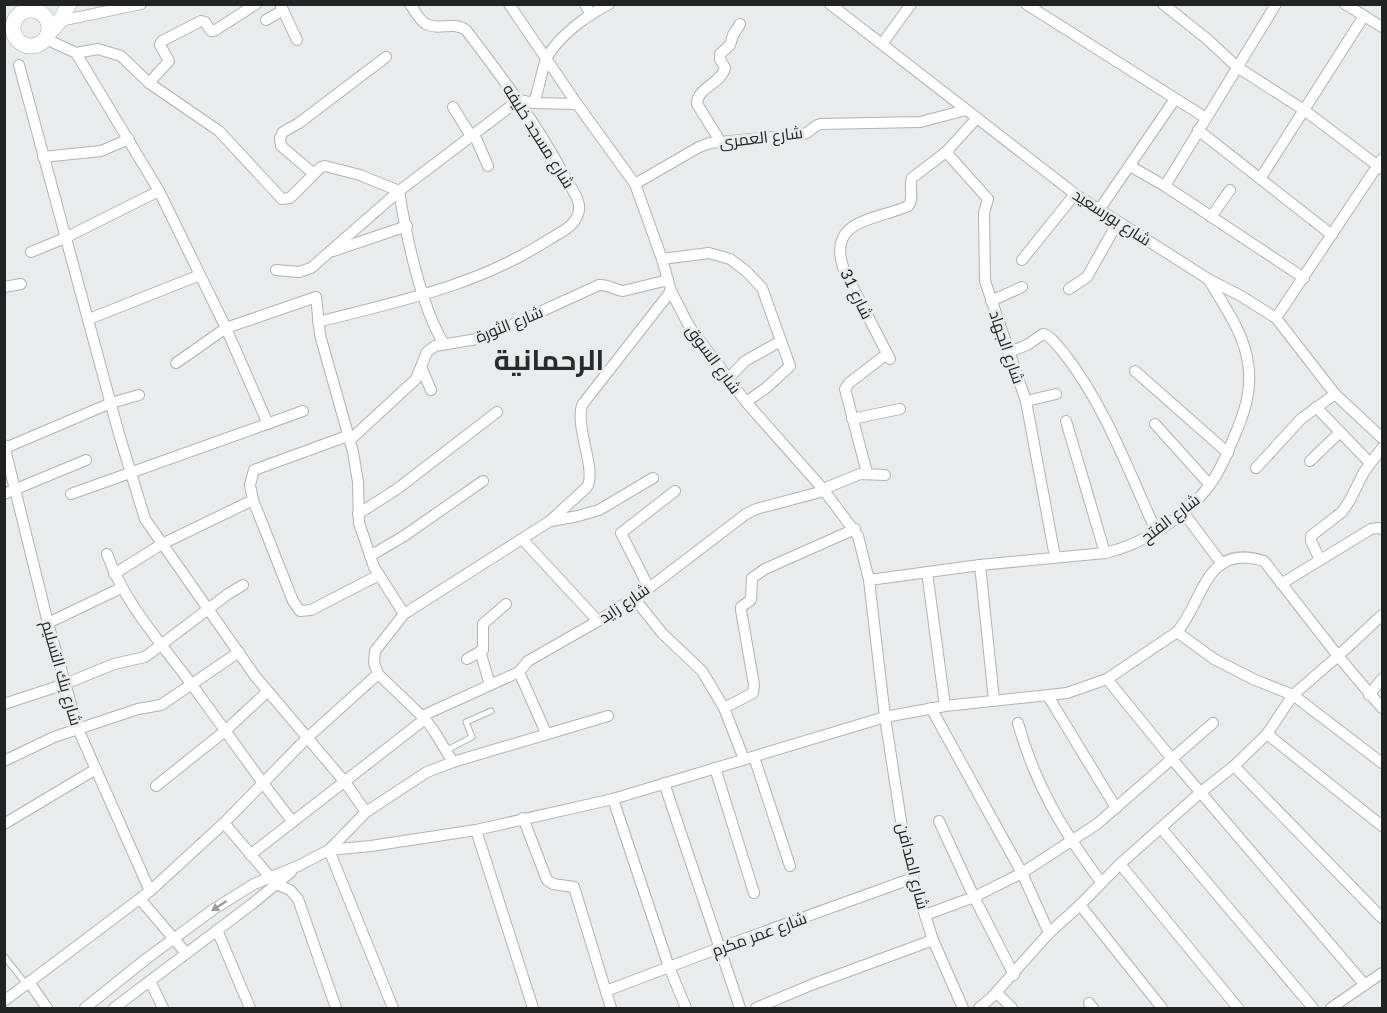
<svg xmlns="http://www.w3.org/2000/svg" width="1387" height="1013" font-family="Lato,Cairo,sans-serif">
  <style>
    .lines { fill: none; stroke-linecap: round; stroke-linejoin: round }
    .lane-casing { stroke: #b1b2b4; stroke-width: 7 }
    .street-casing { stroke: #b1b2b4; stroke-width: 12 }
    .secondary-casing { stroke: #b1b2b4; stroke-width: 16 }
    .lane { stroke: #fff; stroke-width: 5 }
    .street { stroke: #fff; stroke-width: 10 }
    .secondary { stroke: #fff; stroke-width: 15 }
    .oneway { fill: #9b9c9c }
    .labels { text-anchor: middle; stroke-width: 6; stroke-linejoin: round; paint-order: stroke }
    .street-label { font-size: 16px; fill: #212222; stroke: #eaebec }
    .town-label { font-size: 28px; font-weight: bold; fill: #292a2b; stroke: #eaebec }
  </style>
  <rect width="100%" height="100%" fill="#eaebec"/>
  <g class="lines">
    <g class="lane-casing">
      <g id="lane">
        <path d="M 447,750 L 472,737 L 466,722 L 491,711"/>
        <path d="M 4,956 L 26,984"/>
      </g>
    </g>
    <g class="street-casing">
      <g id="street">
        <path d="M 280,4 L 297,40"/>
        <path d="M 509,4 L 577,104 L 635,184 L 662,259 L 671,291 L 689,326 L 746,402 L 823,489 L 858,536 L 869,580 L 885,717 L 903,834 L 913,878 L 933,940 L 963,1008"/>
        <path d="M 585,4 L 591,15"/>
        <path d="M 830,4 L 1075,194 L 1208,279 L 1241,296 L 1276,318 L 1335,394 L 1382,438"/>
        <path d="M 1026,4 L 1206,118"/>
        <path d="M 1163,4 L 1207,39 L 1237,67 L 1304,110 L 1382,169"/>
        <path d="M 1345,4 L 1382,27"/>
        <path d="M 266,20 L 283,10"/>
        <path d="M 60,21 L 141,4"/>
        <path d="M 46,39 L 76,53 L 159,191 L 226,328 L 268,424"/>
        <path d="M 882,44 L 911,4"/>
        <path d="M 76,53 L 98,49 L 121,56 L 149,83 L 219,131 L 282,199 L 290,198 L 321,167 L 325,166 L 360,175 L 399,191"/>
        <path d="M 19,65 L 119,434 L 145,519 L 255,676 L 344,781 L 366,812"/>
        <path d="M 149,83 L 169,61 L 160,45 L 162,41 L 201,21 L 205,22 L 211,31 L 214,31 L 256,4"/>
        <path d="M 534,103 C 538,92 543,65 547,57 C 560,35 586,16 609,4"/>
        <path d="M 453,107 L 471,136"/>
        <path d="M 1198,130 L 1332,235"/>
        <path d="M 474,134 L 488,166"/>
        <path d="M 720,141 L 697,104 C 697,87 721,84 725,68 L 720,59 L 720,54 L 730,45 L 733,35 L 740,24"/>
        <path d="M 946,152 L 988,199 L 984,213 L 985,281 L 1026,401 L 1055,557"/>
        <path d="M 43,157 L 101,151 L 129,139"/>
        <path d="M 1130,166 L 1165,186 L 1304,278"/>
        <path d="M 314,174 L 281,146 L 280,138 L 283,132 L 299,123 L 386,57"/>
        <path d="M 1260,179 L 1364,16"/>
        <path d="M 635,184 L 699,147 L 710,143 L 804,134 C 811,132 813,125 821,124 L 920,122 L 966,110"/>
        <path d="M 1165,186 L 1276,4"/>
        <path d="M 399,191 C 406,235 421,307 444,344"/>
        <path d="M 1099,210 L 1175,99"/>
        <path d="M 1211,217 L 1230,190"/>
        <path d="M 333,251 L 407,226"/>
        <path d="M 31,252 L 65,238 L 159,191"/>
        <path d="M 662,259 L 709,253 L 730,259 L 746,271 L 762,288 L 790,366 L 766,388 L 746,402"/>
        <path d="M 1022,260 L 1075,194"/>
        <path d="M 276,270 L 299,272 L 311,268 L 399,191 L 519,100 L 534,103 L 577,104"/>
        <path d="M 4,287 L 21,284"/>
        <path d="M 1069,289 L 1087,277 L 1118,222"/>
        <path d="M 991,301 L 1022,287"/>
        <path d="M 1276,318 L 1382,159"/>
        <path d="M 89,319 L 200,275"/>
        <path d="M 318,322 C 399,301 477,286 548,240 C 561,232 581,224 579,205 C 578,196 569,185 565,177 C 537,124 502,77 466,30 C 454,21 439,31 426,24 C 419,20 415,11 410,4"/>
        <path d="M 1009,352 L 1027,345 L 1043,334 C 1052,336 1057,346 1063,352 C 1105,405 1128,470 1156,531"/>
        <path d="M 890,359 L 844,270 C 826,219 874,221 908,206 C 915,198 908,187 912,178 L 946,152 L 977,118"/>
        <path d="M 176,363 L 226,328 L 316,297 L 320,335 L 353,452 L 358,482 L 359,523 L 374,567 L 404,614"/>
        <path d="M 421,367 L 431,390"/>
        <path d="M 1135,371 L 1228,453"/>
        <path d="M 728,379 L 745,361 L 781,341"/>
        <path d="M 1026,401 L 1056,394"/>
        <path d="M 1316,407 L 1370,463"/>
        <path d="M 852,419 L 900,409"/>
        <path d="M 1066,421 L 1105,553"/>
        <path d="M 1155,424 L 1210,485"/>
        <path d="M 351,439 L 416,379 L 427,352 L 435,346 L 483,338 L 599,285 C 608,284 614,290 623,291 L 668,280"/>
        <path d="M 4,445 L 48,623 L 78,729 L 150,891"/>
        <path d="M 5,448 L 111,403 L 139,395"/>
        <path d="M 1310,461 L 1340,432"/>
        <path d="M 1256,468 L 1301,419 L 1335,394"/>
        <path d="M 867,473 L 845,389 L 849,383 L 887,354"/>
        <path d="M 823,489 L 860,474 L 885,475"/>
        <path d="M 4,494 L 86,460"/>
        <path d="M 71,494 L 303,411"/>
        <path d="M 253,500 L 293,601 L 300,611 L 311,610 L 379,575"/>
        <path d="M 1183,512 L 1222,564"/>
        <path d="M 358,514 L 397,489 L 497,412"/>
        <path d="M 551,521 L 578,516 L 599,510 L 653,478"/>
        <path d="M 523,540 L 598,621"/>
        <path d="M 107,554 C 126,608 168,650 200,696 C 231,738 260,781 293,822"/>
        <path d="M 370,556 L 404,536 L 483,481"/>
        <path d="M 1320,560 L 1311,541 L 1311,536 L 1342,512 L 1350,500 L 1364,472 L 1382,448"/>
        <path d="M 980,565 L 994,700"/>
        <path d="M 927,572 L 945,706"/>
        <path d="M 114,574 L 162,544 L 253,500 L 250,485 L 254,470 L 350,435"/>
        <path d="M 869,580 L 980,565 L 1105,553 C 1142,545 1189,515 1211,483 C 1223,467 1229,448 1237,430 C 1246,408 1252,387 1248,363 C 1244,333 1224,306 1209,280"/>
        <path d="M 1281,584 L 1371,529 L 1379,528 L 1382,529"/>
        <path d="M 649,588 L 621,533 L 675,491"/>
        <path d="M 634,598 L 662,633 L 702,671 L 724,708 L 744,759"/>
        <path d="M 48,623 L 121,588"/>
        <path d="M 1177,632 L 1214,659 L 1253,679 L 1293,695 L 1382,763"/>
        <path d="M 480,651 L 490,685"/>
        <path d="M 467,659 L 483,650 L 483,624 L 506,604"/>
        <path d="M 519,672 L 546,733"/>
        <path d="M 1107,679 L 1172,759 L 1365,985"/>
        <path d="M 1369,695 L 1382,679"/>
        <path d="M 1048,696 L 1116,808"/>
        <path d="M 4,704 L 65,684 L 114,664 L 145,657 L 228,594 L 243,585"/>
        <path d="M 724,708 L 753,693 L 754,685 L 741,610 L 741,607 L 751,600 L 752,578 L 765,569 L 855,529"/>
        <path d="M 931,708 L 1022,873 L 1049,933"/>
        <path d="M 422,716 L 519,672 L 528,661 L 598,621 L 649,588 L 746,514 L 756,509 L 824,491"/>
        <path d="M 1018,723 C 1035,785 1063,831 1101,882"/>
        <path d="M 1267,734 L 1382,826"/>
        <path d="M 754,757 L 790,866"/>
        <path d="M 4,761 L 54,737 L 138,709 L 161,705 L 239,652"/>
        <path d="M 453,762 L 608,716"/>
        <path d="M 1234,766 L 1382,918"/>
        <path d="M 715,768 L 754,893"/>
        <path d="M 664,783 L 740,1008"/>
        <path d="M 156,786 L 225,731 L 267,692"/>
        <path d="M 613,799 L 669,967 L 686,1008"/>
        <path d="M 523,818 L 547,880 L 553,884 L 574,887 L 611,1008"/>
        <path d="M 939,821 L 974,897 L 1014,975"/>
        <path d="M 224,823 L 276,884 L 290,890 L 298,899 L 336,1008"/>
        <path d="M 4,824 L 96,769"/>
        <path d="M 1161,828 L 1313,1008"/>
        <path d="M 476,830 L 533,1008"/>
        <path d="M 250,855 L 425,719"/>
        <path d="M 1120,864 L 1238,1008"/>
        <path d="M 140,899 L 186,953"/>
        <path d="M 1080,905 L 1162,1008"/>
        <path d="M 925,915 L 974,897 L 1022,873 L 1097,824 L 1213,723"/>
        <path d="M 217,930 L 250,1008"/>
        <path d="M 150,981 L 163,1008"/>
        <path d="M 29,982 L 47,1008"/>
        <path d="M 606,991 L 719,948 L 913,878"/>
        <path d="M 997,993 L 1012,1008"/>
        <path d="M 4,1001 L 150,891 L 224,823 L 307,738 L 378,674"/>
        <path d="M 1089,1003 L 1093,1008"/>
        <path d="M 85,1008 L 146,959 L 214,909 L 254,884 L 298,866 L 329,850 L 371,846 L 476,830 L 613,799 L 885,717 L 945,706 L 1067,693 L 1107,679 L 1177,632 C 1204,601 1205,542 1264,561 L 1338,656 L 1382,615"/>
        <path d="M 114,1008 L 252,904 L 291,872"/>
        <path d="M 393,1008 L 329,850 L 366,812 L 427,772 L 453,762 L 434,731 L 425,719 L 378,674 L 374,663 L 375,651 L 404,614 L 550,521 L 587,487 C 597,470 575,429 582,405 L 671,291"/>
        <path d="M 756,1008 L 811,985 L 933,940"/>
        <path d="M 979,1008 L 992,997 L 1049,933 L 1080,905 L 1120,864 L 1201,792 L 1234,766 L 1267,734 L 1293,695 L 1338,656 L 1382,708"/>
        <path d="M 1331,1008 L 1382,973"/>
      </g>
    </g>
    <g class="secondary-casing">
      <g id="secondary">
        <circle cx="31" cy="28" r="18"/>
        <path d="M 49,33 L 60,21 L 69,4"/>
      </g>
    </g>
    <use href="#lane" class="lane"/>
    <use href="#street" class="street"/>
    <use href="#secondary" class="secondary"/>
  </g>
  <defs><path id="oneway-solid" d="M-6-.8H1V-3.2L6.5 0L1 3.2V.8H-6Z" transform="scale(1.5)"/></defs>
  <use class="oneway" href="#oneway-solid" transform="translate(219 906) rotate(147)"/>
  <g class="labels">
    <g class="street-label">
      <text transform="translate(539 136) rotate(58)" y="6">شارع مسجد خليفه</text>
      <text transform="translate(761 137) rotate(-7)" y="6">شارع العمرى</text>
      <text transform="translate(1112 217) rotate(33)" y="6">شارع بورسعيد</text>
      <text transform="translate(857 294) rotate(64)" y="6">شارع 31</text>
      <text transform="translate(509 324) rotate(-22)" y="6">شارع الثورة</text>
      <text transform="translate(1007 347) rotate(71)" y="6">شارع الجهاد</text>
      <text transform="translate(714 359) rotate(54)" y="6">شارع السوق</text>
      <text transform="translate(1170 518) rotate(-37)" y="6">شارع الفتح</text>
      <text transform="translate(624 603) rotate(-34)" y="6">شارع زايد</text>
      <text transform="translate(62 673) rotate(74)" y="6">شارع بنك التسليم</text>
      <text transform="translate(913 866) rotate(76)" y="6">شارع المدافن</text>
      <text transform="translate(759 934) rotate(-20)" y="6">شارع عمر مكرم</text>
    </g>
    <g class="town-label">
      <text x="549" y="370">الرحمانية</text>
    </g>
  </g>
  <rect width="1387" height="1013" fill="none" stroke="#212222" stroke-width="12"/>
</svg>
